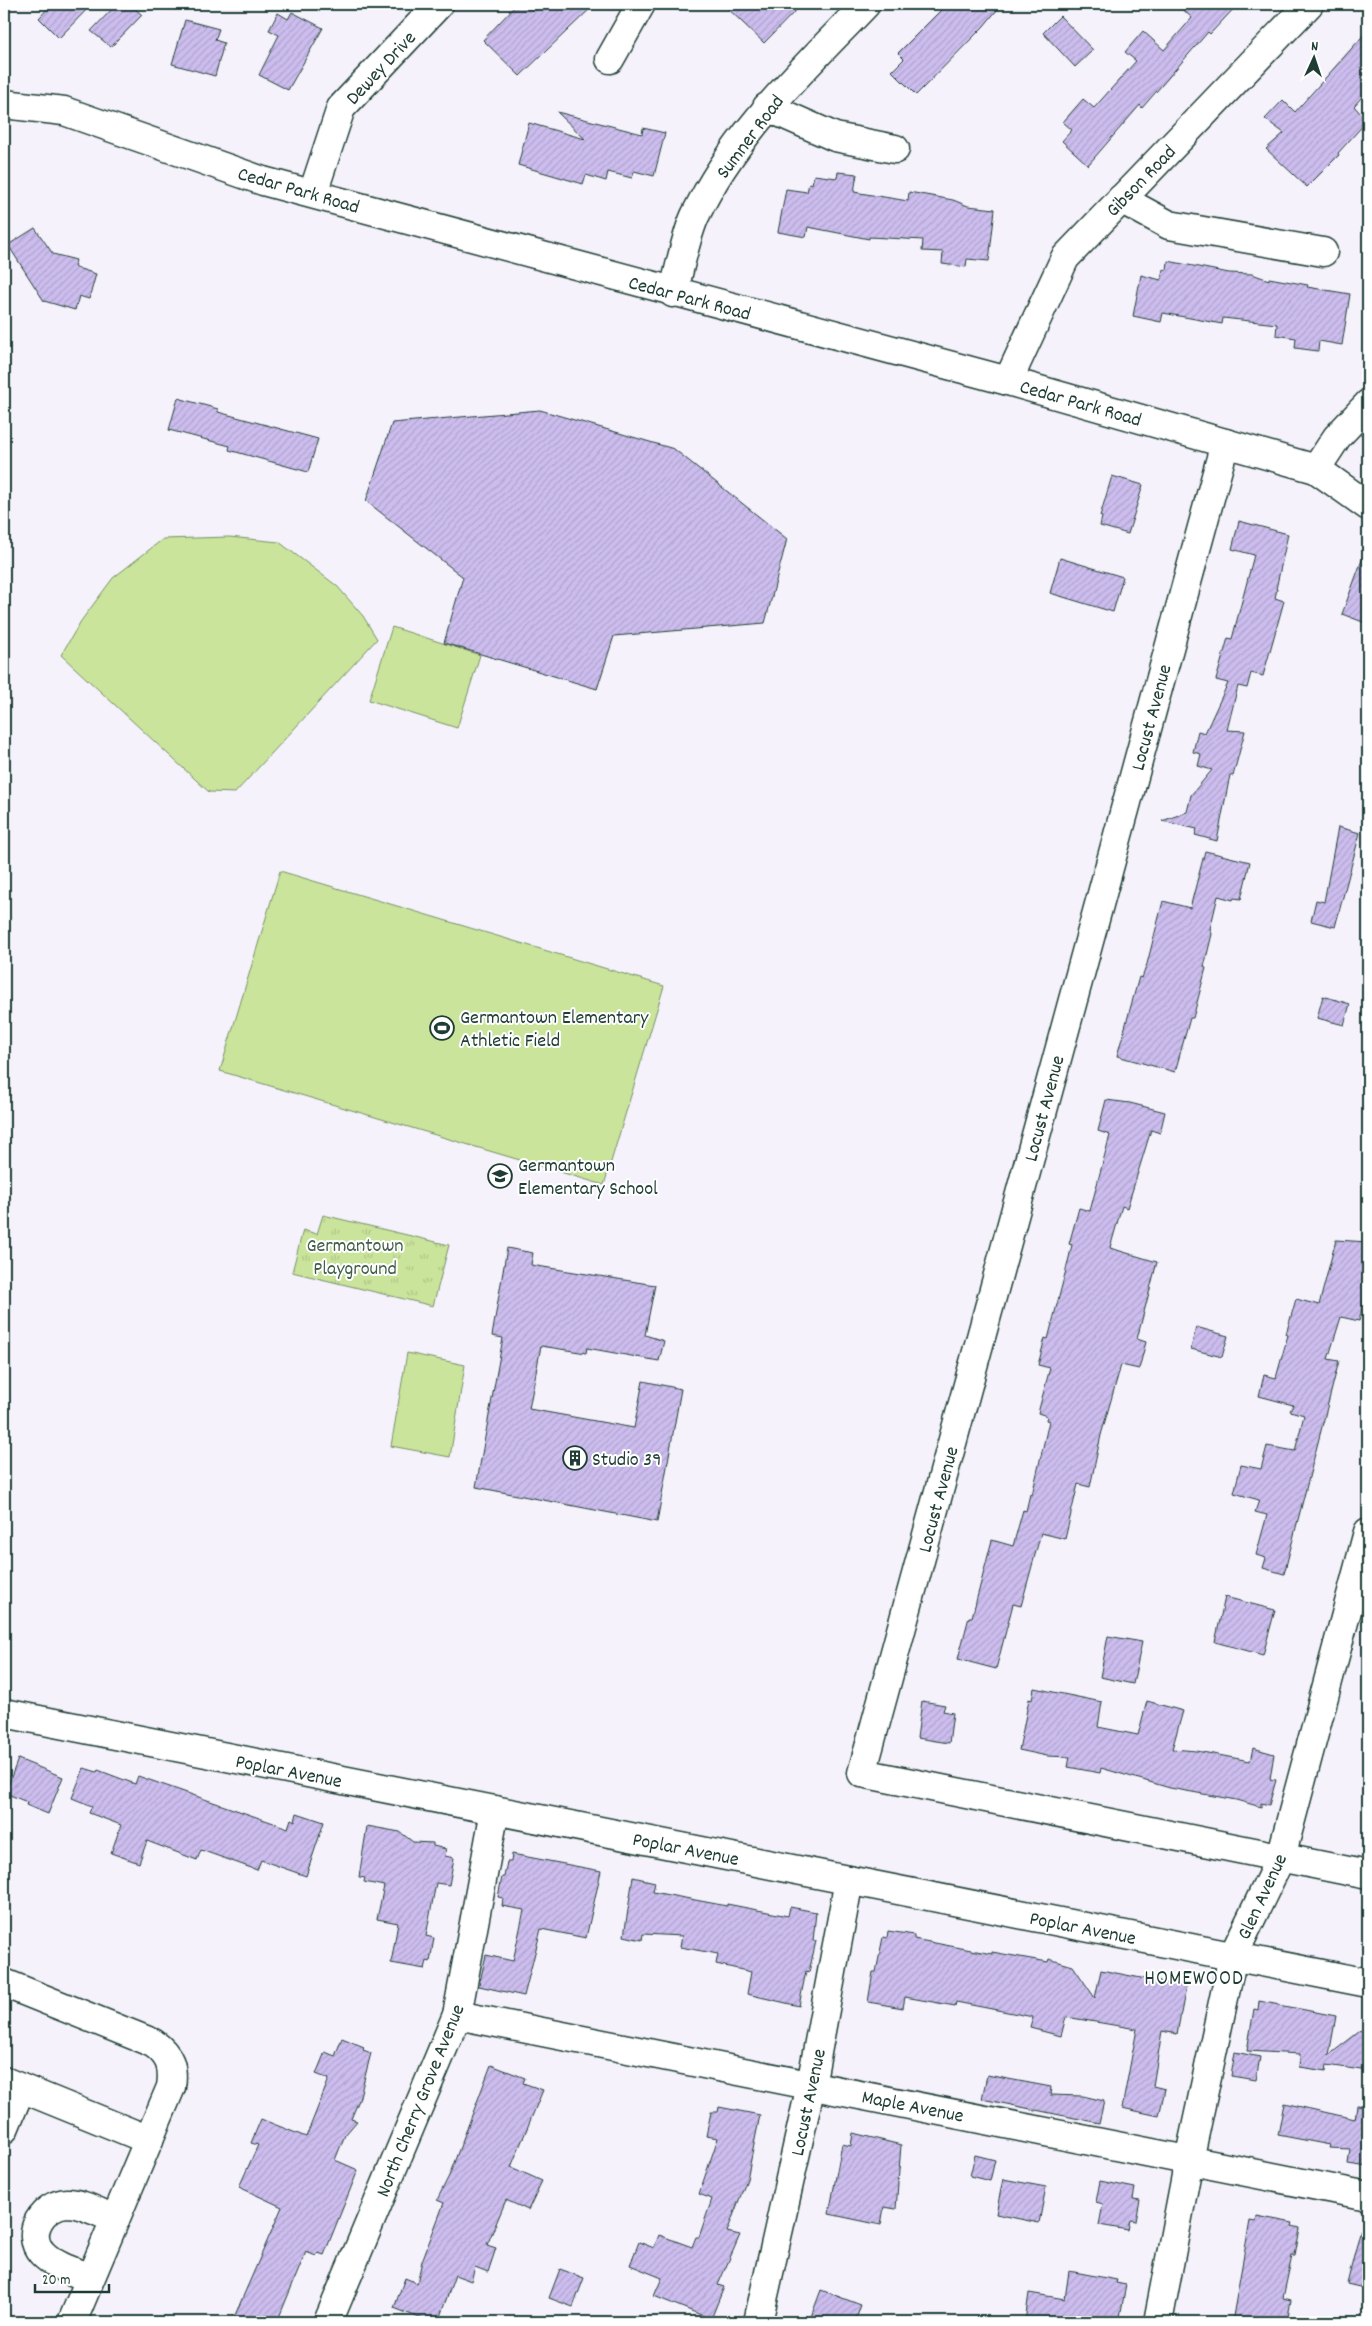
<svg xmlns="http://www.w3.org/2000/svg" width="1372" height="2326" font-family="Dekko,sans-serif">
  <style>
    .green { fill: #cbe49b; stroke: #759068 }
    .park { fill: url(#park-tufts); stroke: #759068 }
    .building { fill: url(#building-hatch); stroke: #1f3d34 }
    .lines { fill: none; stroke-linecap: round; stroke-linejoin: round }
    .minor-casing { stroke: #1f3d34; stroke-width: 31 }
    .minor { stroke: #fff; stroke-width: 28 }
    .labels { text-anchor: middle; stroke-width: 4; stroke-linejoin: round; paint-order: stroke }
    .street-label { font-size: 20px; fill: #1f3d34; stroke: #fff }
    .poi-label { font-size: 20px; fill: #1f3d34; stroke: #fff; text-anchor: start }
    .park-label { font-size: 20px; fill: #415e49; stroke: #fff }
    .neighbourhood-label { font-size: 21px; letter-spacing: 1px; fill: #1f3d34; stroke: #fff }
  </style>
  <defs>
    <pattern id="park-tufts" width="24" height="20" patternUnits="userSpaceOnUse" patternTransform="scale(1.25)"><rect width="24" height="20" fill="#cbe49b"/><path d="M3 7l-1-3M5 7V3M7 7l1-3M15 17l-1-3M17 17v-4M19 17l1-3" fill="none" stroke="#aec486"/></pattern>
    <pattern id="building-hatch" width="6" height="6" patternUnits="userSpaceOnUse" patternTransform="scale(1.25)"><rect width="6" height="6" fill="#ccbdee"/><path d="M-1 1l2-2M0 6l6-6M5 7l2-2" fill="none" stroke="#afa3cd"/></pattern>
  </defs>
  <rect width="100%" height="100%" fill="#f5f2fc"/>
  <filter id="ink" filterUnits="userSpaceOnUse"><feTurbulence type="fractalNoise" baseFrequency=".02" numOctaves="2"/><feDisplacementMap in="SourceGraphic" scale="10" xChannelSelector="R" yChannelSelector="G"/><feConvolveMatrix kernelMatrix="1 2 1 2 8 2 1 2 1" color-interpolation-filters="sRGB"/></filter>
  <g filter="url(#ink)">
    <g class="green">
      <path d="M 229,537 L 279,542 L 337,586 L 363,616 L 377,639 L 235,793 L 209,792 L 61,655 L 81,621 L 113,578 L 163,539 Z"/>
      <path d="M 392,627 L 480,655 L 457,728 L 369,700 Z"/>
      <path d="M 280,871 L 664,986 L 604,1185 L 220,1071 Z"/>
      <path d="M 407,1353 L 465,1365 L 450,1457 L 391,1446 Z"/>
    </g>
    <path class="park" d="M 323,1215 L 449,1245 L 433,1306 L 292,1272 L 303,1230 L 317,1234 Z"/>
    <g class="building">
      <path d="M 52,4 L 92,4 L 59,38 L 39,18 Z"/>
      <path d="M 117,4 L 130,4 L 142,15 L 111,47 L 91,31 Z"/>
      <path d="M 517,4 L 595,4 L 520,76 L 483,40 Z"/>
      <path d="M 723,4 L 802,4 L 764,43 Z"/>
      <path d="M 947,4 L 1002,4 L 983,27 L 916,95 L 892,71 L 904,59 L 898,53 Z"/>
      <path d="M 1177,4 L 1238,4 L 1210,34 L 1208,32 L 1142,108 L 1140,105 L 1088,165 L 1062,141 L 1072,130 L 1063,122 L 1083,99 L 1094,108 L 1136,61 L 1125,52 L 1143,31 L 1164,50 L 1192,18 Z"/>
      <path d="M 292,12 L 323,28 L 288,90 L 259,75 L 279,35 L 269,30 L 278,13 L 288,19 Z"/>
      <path d="M 1060,16 L 1093,50 L 1075,67 L 1043,33 Z"/>
      <path d="M 185,20 L 219,29 L 215,40 L 224,43 L 215,76 L 172,64 Z"/>
      <path d="M 1368,30 L 1368,90 L 1354,106 L 1367,121 L 1338,153 L 1339,155 L 1307,187 L 1266,149 L 1284,133 L 1265,119 L 1283,100 L 1295,112 Z"/>
      <path d="M 557,112 L 642,134 L 643,128 L 665,133 L 654,176 L 634,171 L 632,178 L 608,172 L 606,181 L 586,175 L 583,184 L 518,165 L 529,123 L 585,139 Z"/>
      <path d="M 838,172 L 857,174 L 854,192 L 908,201 L 909,192 L 953,200 L 968,206 L 995,209 L 989,261 L 967,259 L 966,267 L 942,264 L 943,252 L 922,251 L 923,240 L 869,237 L 869,239 L 808,227 L 806,237 L 778,232 L 786,189 L 807,192 L 809,183 L 812,184 L 814,175 L 837,178 Z"/>
      <path d="M 35,228 L 53,254 L 76,260 L 74,267 L 96,274 L 89,299 L 79,296 L 75,310 L 44,301 L 8,245 Z"/>
      <path d="M 1168,261 L 1229,273 L 1252,274 L 1269,280 L 1269,278 L 1308,285 L 1307,287 L 1350,294 L 1342,345 L 1319,341 L 1318,351 L 1295,348 L 1296,338 L 1276,335 L 1277,324 L 1223,318 L 1222,324 L 1163,313 L 1161,322 L 1133,316 L 1141,275 L 1161,280 L 1163,269 L 1167,270 Z"/>
      <path d="M 178,398 L 218,409 L 218,412 L 318,439 L 308,472 L 229,450 L 230,446 L 169,430 Z"/>
      <path d="M 540,410 L 674,449 L 787,539 L 765,623 L 614,636 L 597,689 L 444,643 L 463,577 L 366,501 L 392,423 Z"/>
      <path d="M 1112,476 L 1143,485 L 1128,534 L 1100,526 L 1102,517 L 1100,516 Z"/>
      <path d="M 1239,521 L 1288,534 L 1276,589 L 1277,589 L 1275,598 L 1284,601 L 1263,676 L 1251,673 L 1247,688 L 1238,686 L 1227,730 L 1245,731 L 1233,776 L 1230,775 L 1217,841 L 1195,835 L 1197,829 L 1162,821 L 1187,812 L 1191,795 L 1212,770 L 1198,766 L 1201,754 L 1193,752 L 1198,731 L 1205,733 L 1228,683 L 1216,680 L 1228,638 L 1232,639 L 1254,555 L 1232,549 Z"/>
      <path d="M 1366,549 L 1368,549 L 1368,624 L 1342,614 Z"/>
      <path d="M 1060,558 L 1123,577 L 1113,612 L 1050,593 Z"/>
      <path d="M 1338,827 L 1360,833 L 1335,927 L 1311,921 L 1316,900 L 1324,902 Z"/>
      <path d="M 1205,851 L 1250,862 L 1241,899 L 1234,898 L 1233,900 L 1218,896 L 1210,929 L 1212,934 L 1204,967 L 1206,968 L 1193,1018 L 1190,1018 L 1175,1072 L 1117,1056 L 1139,977 L 1142,978 L 1147,964 L 1163,901 L 1190,908 Z"/>
      <path d="M 1323,996 L 1350,1004 L 1344,1025 L 1317,1018 Z"/>
      <path d="M 1106,1100 L 1130,1103 L 1165,1112 L 1160,1133 L 1151,1130 L 1127,1208 L 1122,1206 L 1110,1248 L 1157,1262 L 1137,1339 L 1146,1342 L 1139,1369 L 1121,1365 L 1101,1435 L 1090,1487 L 1078,1484 L 1065,1539 L 1041,1533 L 1021,1606 L 1013,1604 L 996,1669 L 958,1659 L 969,1617 L 972,1617 L 992,1540 L 1013,1546 L 1023,1510 L 1026,1511 L 1030,1494 L 1032,1495 L 1049,1421 L 1046,1420 L 1047,1416 L 1038,1413 L 1050,1368 L 1038,1365 L 1045,1338 L 1048,1339 L 1067,1266 L 1072,1245 L 1069,1244 L 1079,1208 L 1090,1211 L 1110,1135 L 1098,1131 Z"/>
      <path d="M 1336,1240 L 1368,1242 L 1368,1284 L 1359,1321 L 1341,1317 L 1328,1359 L 1339,1361 L 1284,1574 L 1263,1568 L 1266,1558 L 1256,1555 L 1267,1515 L 1255,1512 L 1259,1500 L 1234,1493 L 1241,1465 L 1261,1469 L 1267,1446 L 1295,1451 L 1304,1415 L 1290,1411 L 1293,1405 L 1259,1396 L 1264,1375 L 1276,1378 L 1288,1335 L 1286,1334 L 1296,1299 L 1319,1305 Z"/>
      <path d="M 507,1248 L 533,1253 L 531,1265 L 655,1285 L 645,1335 L 664,1341 L 659,1361 L 587,1348 L 586,1353 L 541,1346 L 529,1409 L 634,1428 L 643,1381 L 681,1389 L 657,1522 L 476,1487 L 503,1338 L 492,1336 Z"/>
      <path d="M 1196,1327 L 1228,1336 L 1222,1357 L 1191,1349 Z"/>
      <path d="M 1225,1597 L 1275,1610 L 1263,1655 L 1215,1642 Z"/>
      <path d="M 1108,1636 L 1142,1642 L 1133,1684 L 1100,1677 Z"/>
      <path d="M 1034,1688 L 1102,1702 L 1098,1727 L 1138,1735 L 1147,1701 L 1183,1711 L 1172,1749 L 1197,1751 L 1250,1761 L 1253,1748 L 1274,1754 L 1270,1779 L 1276,1780 L 1269,1805 L 1261,1803 L 1261,1807 L 1236,1800 L 1170,1788 L 1101,1768 L 1100,1773 L 1068,1767 L 1070,1757 L 1047,1756 L 1019,1750 L 1029,1699 L 1032,1700 Z"/>
      <path d="M 922,1701 L 945,1705 L 943,1711 L 953,1713 L 949,1743 L 917,1738 Z"/>
      <path d="M 18,1759 L 63,1777 L 48,1814 L 26,1805 L 27,1802 L 5,1793 Z"/>
      <path d="M 84,1768 L 97,1772 L 98,1770 L 135,1784 L 138,1776 L 288,1828 L 291,1819 L 295,1821 L 297,1813 L 324,1822 L 306,1876 L 261,1860 L 257,1870 L 201,1850 L 197,1860 L 147,1841 L 139,1863 L 111,1853 L 121,1825 L 89,1813 L 92,1806 L 72,1798 Z"/>
      <path d="M 367,1826 L 400,1832 L 413,1842 L 433,1843 L 433,1846 L 446,1849 L 445,1856 L 454,1858 L 449,1885 L 436,1883 L 426,1936 L 434,1938 L 430,1962 L 427,1961 L 425,1969 L 391,1963 L 398,1923 L 377,1919 L 384,1886 L 364,1882 L 365,1878 L 359,1877 Z"/>
      <path d="M 512,1854 L 601,1871 L 586,1938 L 541,1929 L 524,1996 L 479,1986 L 486,1955 L 513,1961 L 524,1910 L 502,1906 L 503,1898 L 498,1897 L 502,1877 L 504,1877 L 507,1862 L 511,1862 Z"/>
      <path d="M 633,1877 L 655,1882 L 653,1892 L 727,1906 L 727,1904 L 788,1916 L 790,1907 L 816,1912 L 813,1941 L 816,1941 L 809,1972 L 806,1971 L 799,2006 L 747,1994 L 751,1972 L 716,1964 L 718,1954 L 680,1947 L 682,1936 L 643,1934 L 642,1940 L 624,1936 Z"/>
      <path d="M 888,1931 L 914,1935 L 914,1939 L 992,1954 L 992,1952 L 1048,1962 L 1049,1959 L 1073,1966 L 1095,1998 L 1101,1970 L 1186,1987 L 1177,2034 L 1162,2031 L 1153,2086 L 1165,2089 L 1159,2116 L 1122,2108 L 1137,2029 L 1066,2017 L 1061,2036 L 1030,2028 L 1033,2017 L 956,2002 L 955,2006 L 905,1997 L 903,2008 L 868,2002 L 873,1972 L 876,1972 L 883,1937 L 887,1938 Z"/>
      <path d="M 1259,2001 L 1336,2016 L 1329,2055 L 1368,2025 L 1368,2071 L 1327,2065 L 1326,2071 L 1299,2067 L 1300,2054 L 1247,2051 L 1254,2009 L 1258,2010 Z"/>
      <path d="M 342,2038 L 364,2047 L 363,2050 L 371,2053 L 359,2100 L 351,2119 L 357,2121 L 345,2135 L 335,2160 L 358,2170 L 324,2255 L 318,2253 L 316,2256 L 306,2252 L 277,2322 L 232,2322 L 282,2207 L 239,2187 L 258,2145 L 251,2143 L 261,2119 L 306,2137 L 329,2079 L 316,2074 L 325,2052 L 335,2056 Z"/>
      <path d="M 1235,2052 L 1260,2057 L 1256,2080 L 1231,2076 Z"/>
      <path d="M 491,2065 L 525,2078 L 523,2083 L 543,2090 L 511,2167 L 542,2181 L 528,2210 L 506,2200 L 487,2245 L 496,2248 L 488,2272 L 475,2267 L 471,2281 L 455,2275 L 438,2322 L 430,2322 L 394,2308 L 405,2278 L 417,2283 L 422,2261 L 444,2203 L 437,2200 L 449,2176 Z"/>
      <path d="M 987,2075 L 1051,2087 L 1050,2095 L 1083,2096 L 1104,2101 L 1099,2123 L 982,2099 Z"/>
      <path d="M 1284,2103 L 1355,2119 L 1357,2105 L 1368,2106 L 1368,2167 L 1348,2164 L 1350,2149 L 1329,2148 L 1330,2145 L 1278,2135 Z"/>
      <path d="M 719,2107 L 760,2115 L 747,2179 L 727,2232 L 740,2235 L 718,2285 L 724,2287 L 711,2319 L 654,2296 L 662,2278 L 630,2265 L 639,2242 L 654,2248 L 659,2235 L 692,2247 L 696,2237 L 699,2237 L 712,2199 L 699,2194 L 718,2138 L 706,2136 L 711,2112 L 718,2112 Z"/>
      <path d="M 853,2133 L 901,2145 L 896,2209 L 884,2207 L 881,2225 L 829,2214 L 842,2144 L 851,2146 Z"/>
      <path d="M 975,2155 L 995,2160 L 990,2181 L 970,2176 Z"/>
      <path d="M 1003,2179 L 1046,2187 L 1039,2223 L 996,2214 Z"/>
      <path d="M 1100,2181 L 1135,2188 L 1133,2199 L 1140,2200 L 1136,2221 L 1130,2220 L 1128,2230 L 1099,2225 L 1103,2204 L 1096,2202 Z"/>
      <path d="M 1257,2216 L 1293,2223 L 1292,2226 L 1300,2228 L 1295,2256 L 1292,2256 L 1283,2298 L 1291,2300 L 1287,2322 L 1253,2316 L 1252,2322 L 1232,2322 L 1250,2221 L 1256,2222 Z"/>
      <path d="M 1361,2228 L 1368,2229 L 1368,2289 L 1347,2284 Z"/>
      <path d="M 560,2269 L 584,2278 L 573,2307 L 549,2298 Z"/>
      <path d="M 1069,2271 L 1117,2280 L 1116,2283 L 1126,2285 L 1119,2322 L 1025,2322 L 1029,2293 L 1065,2299 Z"/>
      <path d="M 821,2290 L 861,2305 L 855,2322 L 809,2322 Z"/>
    </g>
    <g class="lines">
      <g class="minor-casing">
        <g id="minor">
          <path d="M 610,59 L 641,4"/>
          <path d="M 4,104 L 64,111 L 263,181 L 1008,381 L 1316,469 L 1368,506"/>
          <path d="M 767,107 L 835,137 L 895,149"/>
          <path d="M 313,193 L 341,108 L 439,4"/>
          <path d="M 1121,199 L 1169,225 L 1323,252"/>
          <path d="M 673,293 C 680,269 685,238 695,216 C 735,132 803,70 866,4"/>
          <path d="M 1008,381 L 1065,258 L 1309,4"/>
          <path d="M 1225,443 L 862,1773 L 1368,1875"/>
          <path d="M 1316,469 L 1337,437 L 1368,404"/>
          <path d="M 4,1713 L 1368,1983"/>
          <path d="M 4,1983 L 153,2043 C 170,2055 174,2067 171,2087 L 72,2322"/>
          <path d="M 457,2015 L 1368,2196"/>
          <path d="M 4,2081 L 149,2140"/>
          <path d="M 4,2129 L 21,2088"/>
          <path d="M 90,2278 C 75,2272 54,2266 42,2253 C 24,2233 43,2204 67,2203 C 83,2203 101,2214 115,2219"/>
          <path d="M 328,2322 L 457,2015 L 495,1810"/>
          <path d="M 758,2322 L 811,2085 L 849,1880"/>
          <path d="M 1158,2322 L 1189,2160 L 1233,1956 L 1281,1857 L 1368,1532"/>
        </g>
      </g>
      <use href="#minor" class="minor"/>
    </g>
  </g>
  <defs>
    <g id="stadium-ring" transform="scale(1.25)"><circle r="9.5" fill="#fff" stroke="#1f3d34" stroke-width="1.5"/><path d="M0-5a6.5 5 0 1 0 0 10a6.5 5 0 1 0 0-10ZM-3.5-1.8h7v3.6h-7Z" fill="#1f3d34"/></g>
    <g id="school-ring" transform="scale(1.25)"><circle r="9.5" fill="#fff" stroke="#1f3d34" stroke-width="1.5"/><path d="M0-5L7-2L0 1L-7-2ZM-4 1L0 2.5L4 1V4Q0 6-4 4Z" fill="#1f3d34"/></g>
    <g id="building-ring" transform="scale(1.25)"><circle r="9.5" fill="#fff" stroke="#1f3d34" stroke-width="1.5"/><path d="M-4-6H4V6H1V3H-1V6H-4ZM-2.5-4.3h1.7v1.8h-1.7ZM.8-4.3h1.7v1.8H.8ZM-2.5-1h1.7V.8h-1.7ZM.8-1h1.7V.8H.8Z" fill="#1f3d34"/></g>
  </defs>
  <g fill-rule="evenodd">
    <use href="#stadium-ring" x="442" y="1028"/>
    <use href="#school-ring" x="500" y="1176"/>
    <use href="#building-ring" x="575" y="1458"/>
  </g>
  <g class="labels">
    <g class="street-label">
      <text transform="translate(380 67) rotate(-47)" y="7">Dewey Drive</text>
      <text transform="translate(749 136) rotate(-53)" y="7">Sumner Road</text>
      <text transform="translate(1140 180) rotate(-46)" y="7">Gibson Road</text>
      <text transform="translate(299 189) rotate(16)" y="7">Cedar Park Road</text>
      <text transform="translate(690 297) rotate(15)" y="7">Cedar Park Road</text>
      <text transform="translate(1081 402) rotate(16)" y="7">Cedar Park Road</text>
      <text transform="translate(1150 717) rotate(-75)" y="7">Locust Avenue</text>
      <text transform="translate(1043 1108) rotate(-75)" y="7">Locust Avenue</text>
      <text transform="translate(937 1499) rotate(-75)" y="7">Locust Avenue</text>
      <text transform="translate(289 1770) rotate(11)" y="7">Poplar Avenue</text>
      <text transform="translate(686 1848) rotate(11)" y="7">Poplar Avenue</text>
      <text transform="translate(1261 1896) rotate(-65)" y="7">Glen Avenue</text>
      <text transform="translate(1083 1927) rotate(11)" y="7">Poplar Avenue</text>
      <text transform="translate(419 2100) rotate(-68)" y="7">North Cherry Grove Avenue</text>
      <text transform="translate(807 2102) rotate(-78)" y="7">Locust Avenue</text>
      <text transform="translate(913 2105) rotate(11)" y="7">Maple Avenue</text>
    </g>
    <g class="poi-label">
      <text x="460" y="1023">Germantown Elementary<tspan x="460" dy="23">Athletic Field</tspan></text>
      <text x="518" y="1171">Germantown<tspan x="518" dy="23">Elementary School</tspan></text>
      <text x="592" y="1465">Studio 39</text>
    </g>
    <g class="park-label">
      <text x="355" y="1251">Germantown<tspan x="355" dy="23">Playground</tspan></text>
    </g>
    <g class="neighbourhood-label">
      <text x="1194" y="1984">HOMEWOOD</text>
    </g>
  </g>
  <rect width="1372" height="2326" fill="none" stroke="#fff" stroke-width="20"/>
  <rect x="10" y="10" width="1352" height="2306" fill="none" stroke="#1f3d34" stroke-width="2" filter="url(#ink)"/>
  <g transform="translate(1314 58) rotate(3)" stroke="#ffffff" stroke-width="4" paint-order="stroke">
  <path d="M0-4L9 19L0 12L-9 19Z" fill="#1f3d34"/>
  <text y="-8" font-size="14" font-weight="bold" text-anchor="middle" fill="#1f3d34">N</text>
  </g>
  <path d="M35 2284v8h74v-8" fill="none" stroke="#1f3d34" stroke-width="2.5"/>
  <text x="42" y="2284" font-size="15" fill="#1f3d34" stroke="#ffffff" stroke-width="4" paint-order="stroke">20 m</text>
</svg>
